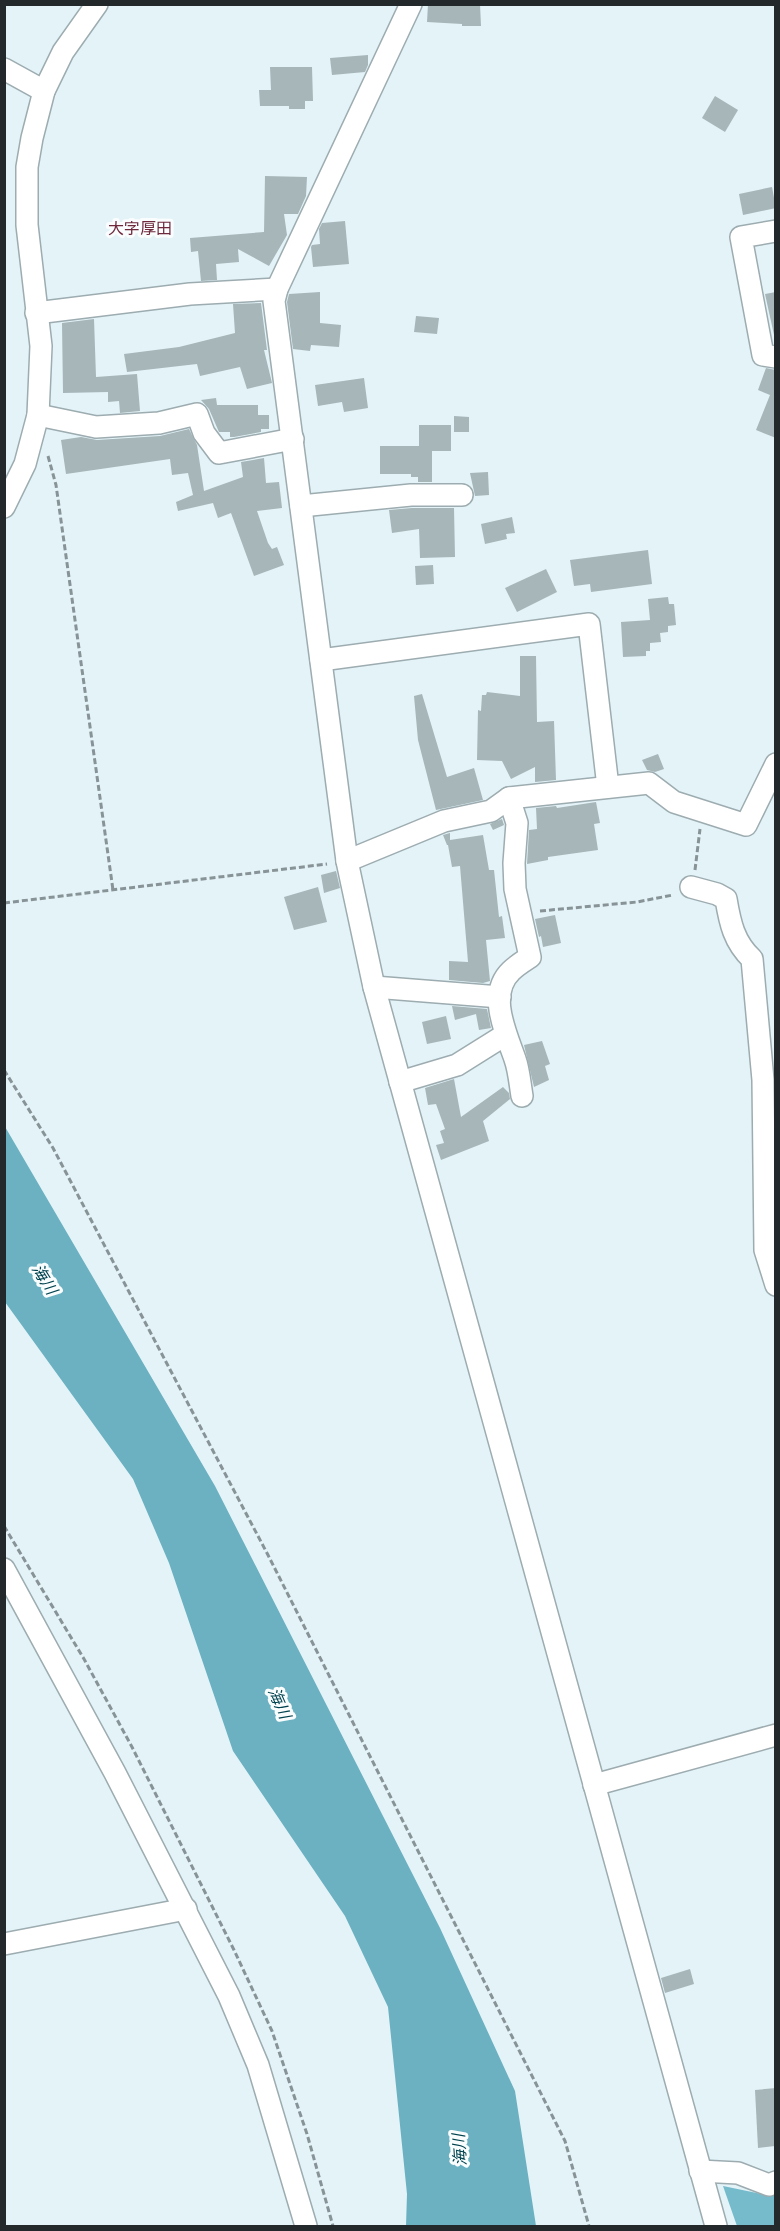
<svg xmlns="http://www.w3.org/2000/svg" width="780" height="2231" font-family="'Work Sans','Noto Sans JP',sans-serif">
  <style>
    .forest { fill: #76bbcc }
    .water { fill: #6bb1c1 }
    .building { fill: #a6b6b9 }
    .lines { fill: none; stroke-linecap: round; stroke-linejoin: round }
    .minor-casing { stroke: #9dacb0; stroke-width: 24 }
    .path { stroke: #889397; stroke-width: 3; stroke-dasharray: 6 3; stroke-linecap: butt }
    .minor { stroke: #fff; stroke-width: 21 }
    .labels { text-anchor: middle; stroke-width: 6; stroke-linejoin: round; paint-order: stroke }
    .neighbourhood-label { font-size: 16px; fill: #6e293d; stroke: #fafdfe }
    .water-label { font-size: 16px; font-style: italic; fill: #00434f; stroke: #fafdfe }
  </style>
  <rect width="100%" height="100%" fill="#e3f3f7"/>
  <path class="forest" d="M 723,2186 L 766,2195 L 775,2193 L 775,2226 L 737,2226 Z"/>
  <path class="water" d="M 4,1125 L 215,1486 L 440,1928 L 515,2091 L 536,2226 L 406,2226 L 407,2194 L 388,2007 L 345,1916 L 233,1751 L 169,1563 L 133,1479 L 5,1302 Z"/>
  <g class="building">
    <path d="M 428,4 L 480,4 L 481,26 L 462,26 L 462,24 L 427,22 Z"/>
    <path d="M 368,55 L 368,65 L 365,72 L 332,75 L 330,58 Z"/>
    <path d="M 270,67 L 312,67 L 313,101 L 305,101 L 305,109 L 289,109 L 289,106 L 260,106 L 259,90 L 271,90 Z"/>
    <path d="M 715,96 L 738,110 L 725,132 L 702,118 Z"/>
    <path d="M 265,176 L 307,177 L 306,196 L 298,214 L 284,214 L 287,235 L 269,266 L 238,249 L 239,262 L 216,264 L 217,280 L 201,281 L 198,251 L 191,252 L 190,238 L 264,232 Z"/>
    <path d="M 772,187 L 776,208 L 743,215 L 739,194 Z"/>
    <path d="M 345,221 L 349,264 L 313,267 L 311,247 L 312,245 L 320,244 L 319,229 L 322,223 Z"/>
    <path d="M 320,292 L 320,323 L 341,325 L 339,347 L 311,345 L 310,351 L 293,349 L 287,302 L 289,294 Z"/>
    <path d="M 776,292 L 776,344 L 765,294 Z"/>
    <path d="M 261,303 L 267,350 L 264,350 L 272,383 L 247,389 L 240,367 L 200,376 L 197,364 L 127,372 L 124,354 L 179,347 L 235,333 L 233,304 Z"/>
    <path d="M 416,316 L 439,318 L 437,334 L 414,332 Z"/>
    <path d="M 94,319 L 96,377 L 137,374 L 140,411 L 120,413 L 119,401 L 108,402 L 108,392 L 63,393 L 62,323 Z"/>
    <path d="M 766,368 L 776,370 L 776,438 L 756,430 L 770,395 L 758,390 Z"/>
    <path d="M 364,378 L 368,408 L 344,412 L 342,402 L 318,406 L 315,385 Z"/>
    <path d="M 216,398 L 217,405 L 258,405 L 258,415 L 269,415 L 269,429 L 261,429 L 261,432 L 234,437 L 230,437 L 230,432 L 219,432 L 209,409 L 201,400 Z"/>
    <path d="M 454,416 L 469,417 L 469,432 L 454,432 Z"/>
    <path d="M 419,425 L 451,425 L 451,451 L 432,451 L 432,482 L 418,482 L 418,477 L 411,477 L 411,474 L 380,474 L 380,446 L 419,446 Z"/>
    <path d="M 189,429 L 197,445 L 204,491 L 243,477 L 241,462 L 264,458 L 266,483 L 279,482 L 282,508 L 257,511 L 268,543 L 272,549 L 277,547 L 284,565 L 254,576 L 231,513 L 218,518 L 213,503 L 178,511 L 176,502 L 193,495 L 188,473 L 172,475 L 170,459 L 66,474 L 61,440 L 81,437 L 97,440 L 160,436 Z"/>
    <path d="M 488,472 L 489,495 L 475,496 L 470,473 Z"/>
    <path d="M 412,508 L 454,508 L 455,557 L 420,558 L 419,529 L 392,533 L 389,510 Z"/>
    <path d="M 512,517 L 515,533 L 506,534 L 507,539 L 485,544 L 481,524 Z"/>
    <path d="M 648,550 L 652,584 L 591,592 L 590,584 L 574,586 L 570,560 Z"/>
    <path d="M 433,565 L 434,584 L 416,585 L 415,566 Z"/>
    <path d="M 546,569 L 557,592 L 517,612 L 505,588 Z"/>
    <path d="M 668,597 L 669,604 L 674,604 L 676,625 L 668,626 L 668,632 L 660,633 L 661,642 L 650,643 L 650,651 L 646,651 L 646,656 L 623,657 L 621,622 L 650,620 L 648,599 Z"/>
    <path d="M 520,656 L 536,656 L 537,722 L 554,721 L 556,780 L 535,782 L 535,767 L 511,779 L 502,761 L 477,760 L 478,710 L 481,711 L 482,695 L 486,695 L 487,692 L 520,696 Z"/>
    <path d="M 422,694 L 447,777 L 474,768 L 483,800 L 436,810 L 418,740 L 414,696 Z"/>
    <path d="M 658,754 L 664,769 L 655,772 L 647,770 L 642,760 Z"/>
    <path d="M 596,802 L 600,823 L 594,824 L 598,850 L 548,857 L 548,860 L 527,864 L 529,830 L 537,829 L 536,808 L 556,806 L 557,808 Z"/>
    <path d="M 502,819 L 504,825 L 493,830 L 490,824 Z"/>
    <path d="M 450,833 L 450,840 L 483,835 L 489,870 L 494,870 L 499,917 L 502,916 L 505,938 L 486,940 L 490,981 L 483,983 L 449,980 L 449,961 L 468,962 L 460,866 L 452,867 L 448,845 L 447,845 L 443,835 Z"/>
    <path d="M 336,871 L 340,888 L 324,893 L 321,875 Z"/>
    <path d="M 318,887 L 327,922 L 294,930 L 284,897 Z"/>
    <path d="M 555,915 L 561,943 L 543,947 L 541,936 L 539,937 L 535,919 Z"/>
    <path d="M 452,1006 L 487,1009 L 491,1028 L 479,1030 L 476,1014 L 455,1020 Z"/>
    <path d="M 446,1016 L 451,1039 L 427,1044 L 422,1022 Z"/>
    <path d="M 542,1041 L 550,1064 L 545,1066 L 549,1080 L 534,1087 L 524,1045 Z"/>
    <path d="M 454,1079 L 461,1117 L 503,1087 L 509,1093 L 510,1099 L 483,1121 L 489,1141 L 441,1160 L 436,1145 L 444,1143 L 440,1131 L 445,1129 L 436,1104 L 428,1105 L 425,1088 Z"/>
    <path d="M 690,1969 L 694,1984 L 665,1993 L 661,1978 Z"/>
    <path d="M 776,2088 L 775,2146 L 758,2148 L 755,2090 Z"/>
  </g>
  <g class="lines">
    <g class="minor-casing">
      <g id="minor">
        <path d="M 411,4 L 277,289 L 274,301 L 347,861 L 374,987 L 716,2226"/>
        <path d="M 4,69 L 44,91"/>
        <path d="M 776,231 L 741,237 L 763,355 L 776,357"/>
        <path d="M 36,313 L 190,294 L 277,289"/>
        <path d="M 38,415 L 96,427 L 159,423 L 197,414 L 204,433 L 219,453 L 293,439"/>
        <path d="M 301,506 L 411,495 L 462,495"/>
        <path d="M 4,507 L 25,464 L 38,415 L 41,346 L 27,225 L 27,167 L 32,138 L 44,91 L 63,52 L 97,4"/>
        <path d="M 321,660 L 589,624 L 608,787"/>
        <path d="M 509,798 L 517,823 L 514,863 L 515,889 L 530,957 C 524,961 517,965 511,971 C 487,994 506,1033 515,1059 C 519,1070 520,1084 522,1096"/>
        <path d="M 347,861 L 444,821 L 491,811 L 509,798 L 649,783 L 674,802 L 746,825 L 776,764"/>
        <path d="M 691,887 L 717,894 L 726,899 C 730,923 734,942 752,959 L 763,1080 L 765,1250 L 776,1285"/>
        <path d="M 374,987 L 500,997"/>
        <path d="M 400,1082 L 457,1065 L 505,1035"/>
        <path d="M 4,1569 L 115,1773 L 229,1996 L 258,2065 L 306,2226"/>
        <path d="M 594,1785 L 776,1735"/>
        <path d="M 4,1944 L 186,1909"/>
        <path d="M 700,2171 L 738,2173 L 769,2185 L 776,2182"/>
      </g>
    </g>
    <g class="path">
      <path d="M 48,456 L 56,485 L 113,890"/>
      <path d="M 695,870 L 700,829"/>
      <path d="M 4,903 L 327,864"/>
      <path d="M 540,911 L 637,902 L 673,895"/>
      <path d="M 4,1070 L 53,1148 L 268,1555 L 565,2141 L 589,2226"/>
      <path d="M 4,1526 L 84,1659 L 132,1747 L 234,1950 L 272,2031 L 307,2134 L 333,2226"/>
    </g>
    <use href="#minor" class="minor"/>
  </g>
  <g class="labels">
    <g class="neighbourhood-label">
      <text x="140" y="234">大字厚田</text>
    </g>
    <g class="water-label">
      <text transform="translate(45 1279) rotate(58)" y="6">海川</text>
      <text transform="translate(280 1703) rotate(66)" y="6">海川</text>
      <text transform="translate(459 2150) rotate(-94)" y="6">海川</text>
    </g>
  </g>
  <rect width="780" height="2231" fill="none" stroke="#23292b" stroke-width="12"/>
</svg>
